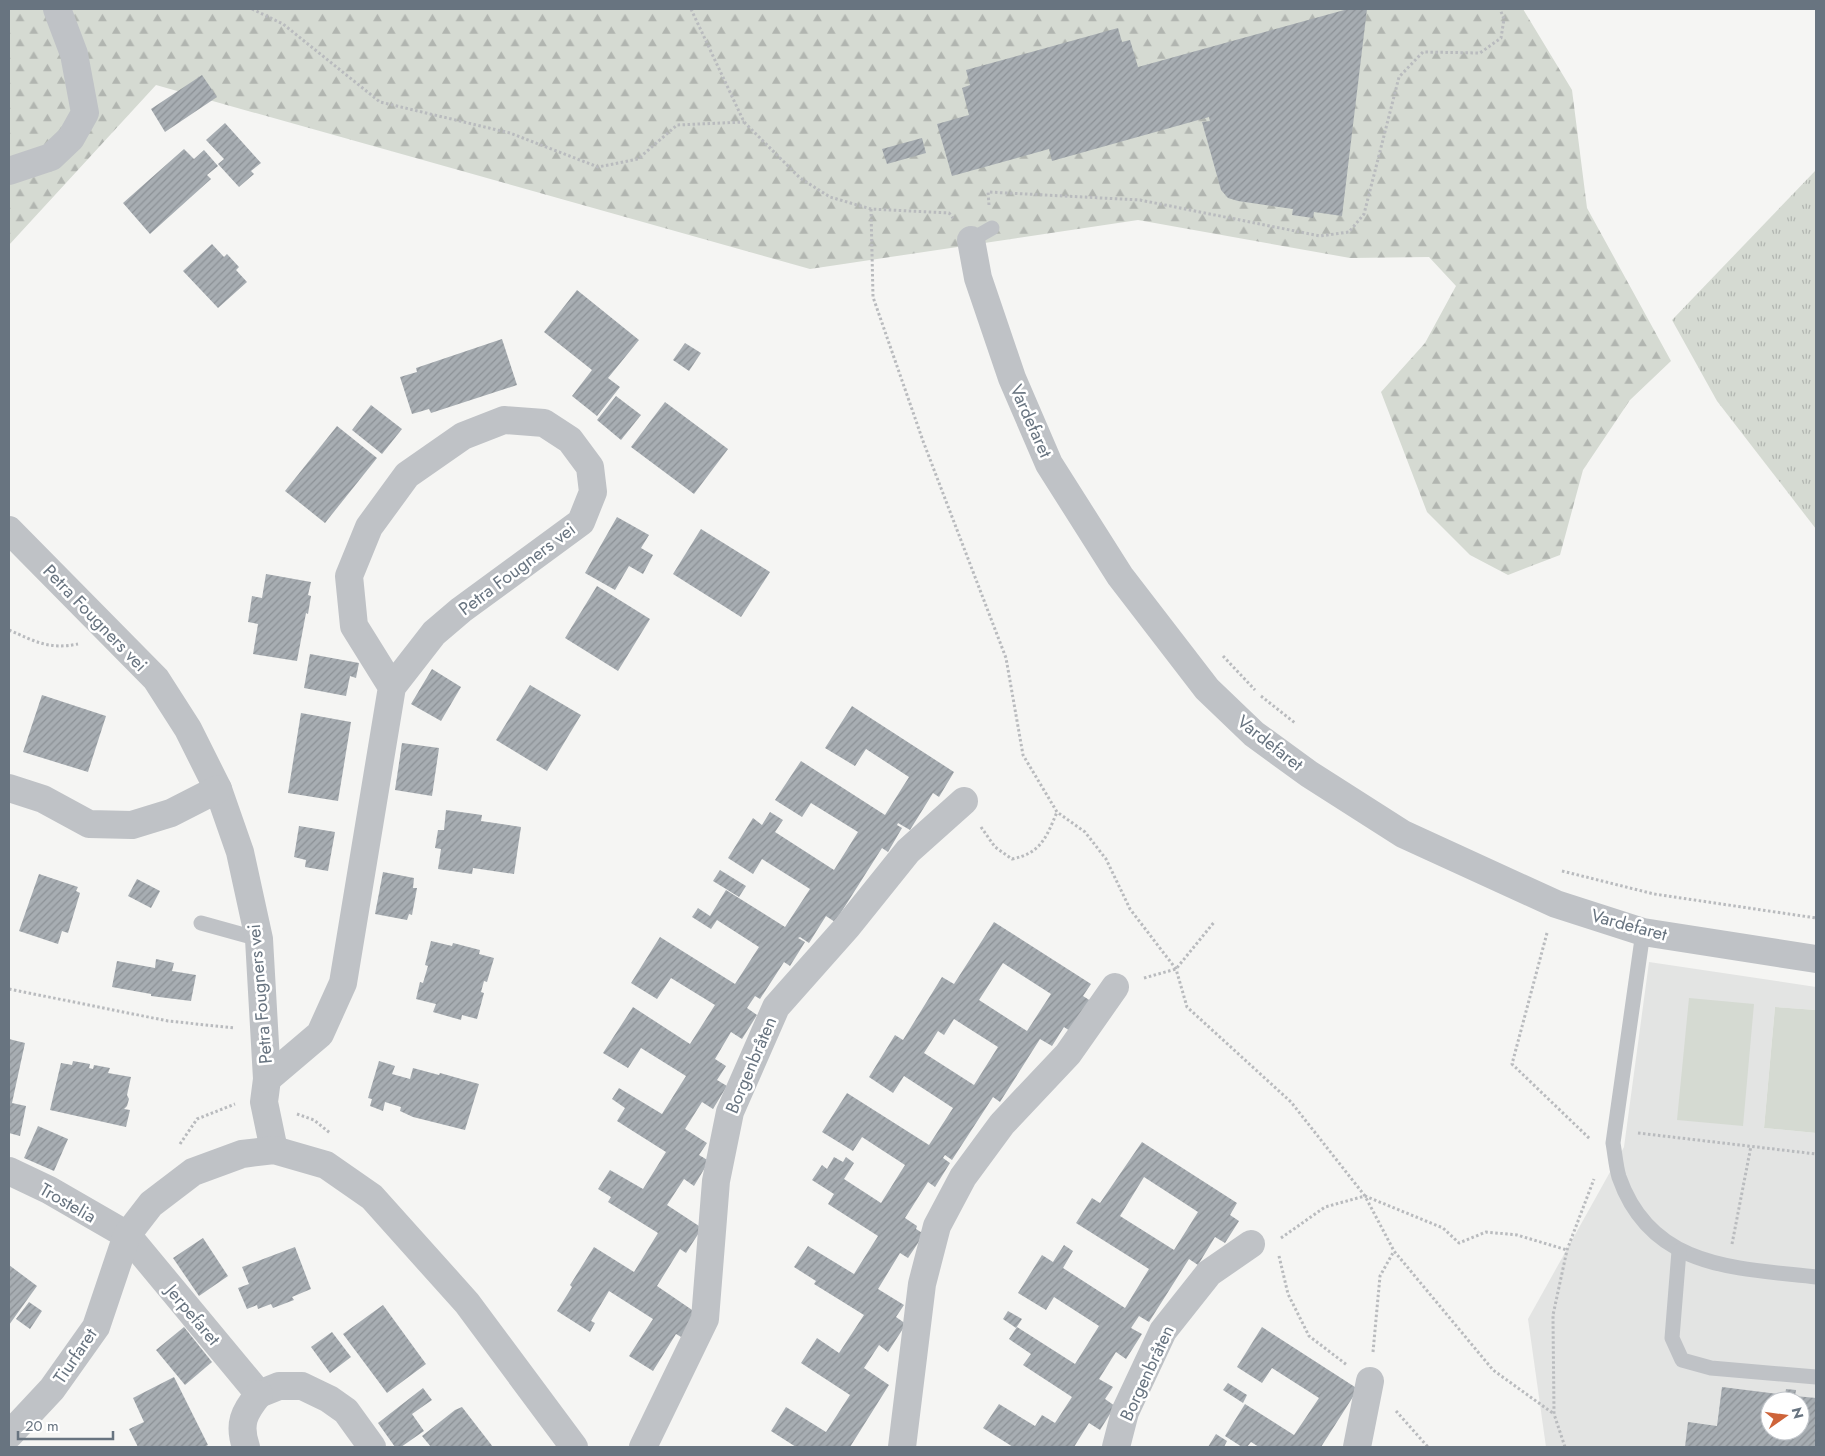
<svg xmlns="http://www.w3.org/2000/svg" width="1825" height="1456" font-family="Jost,sans-serif">
  <style>
    .built { fill: #e3e4e3; fill-rule: evenodd }
    .grass { fill: url(#grass-tufts) }
    .forest { fill: url(#forest-firs) }
    .pitch { fill: #d5dad2 }
    .building { fill: url(#building-hatch); fill-rule: evenodd }
    .lines { fill: none; stroke-linecap: round; stroke-linejoin: round }
    .path { stroke: #b9bbbe; stroke-width: 3; stroke-dasharray: 2.5 2.5; stroke-linecap: butt }
    .lane { stroke: #bfc2c6; stroke-width: 15 }
    .street { stroke: #bfc2c6; stroke-width: 28 }
    .labels { text-anchor: middle; stroke-width: 5; stroke-linejoin: round; paint-order: stroke }
    .street-label { font-size: 18px; fill: #687480; stroke: #fff }
  </style>
  <defs>
    <pattern id="grass-tufts" width="24" height="20" patternUnits="userSpaceOnUse" patternTransform="scale(1.25)"><rect width="24" height="20" fill="#d5dad2"/><path d="M3 7l-1-3M5 7V3M7 7l1-3M15 17l-1-3M17 17v-4M19 17l1-3" fill="none" stroke="#b1b5b0"/></pattern>
    <pattern id="forest-firs" width="22" height="20" patternUnits="userSpaceOnUse" patternTransform="scale(1.25)"><rect width="22" height="20" fill="#d5dad2"/><path d="M5 1l3.5 6h-7zM16 11l3.5 6h-7z" fill="#b1b5b0"/></pattern>
    <pattern id="building-hatch" width="6" height="6" patternUnits="userSpaceOnUse" patternTransform="scale(1.25)"><rect width="6" height="6" fill="#a7adb2"/><path d="M-1 1l2-2M0 6l6-6M5 7l2-2" fill="none" stroke="#8c9196"/></pattern>
  </defs>
  <rect width="100%" height="100%" fill="#f5f5f3"/>
  <path class="built" d="M 1649,962 L 1816,987 L 1816,1010 L 1775,1007 L 1764,1128 L 1816,1133 L 1816,1447 L 1546,1447 L 1528,1319 L 1624,1147 ZM 1770,1401 L 1800,1401 L 1800,1431 L 1770,1431 Z"/>
  <path class="grass" d="M 1816,170 L 1816,529 L 1717,401 L 1672,320 Z"/>
  <path class="forest" d="M 9,9 L 1523,9 L 1572,90 L 1587,208 L 1671,361 L 1630,400 L 1583,470 L 1560,555 L 1508,575 L 1470,555 L 1427,512 L 1381,392 L 1425,343 L 1456,286 L 1429,257 L 1350,258 L 1138,220 L 810,269 L 156,85 L 9,245 Z"/>
  <g class="pitch">
    <path d="M 1689,998 L 1754,1004 L 1743,1126 L 1677,1120 Z"/>
    <path d="M 1775,1007 L 1816,1010 L 1816,1133 L 1764,1128 Z"/>
  </g>
  <g class="building">
    <path d="M 1348,9 L 1367,9 L 1342,216 L 1314,212 L 1313,218 L 1292,215 L 1293,209 L 1238,201 L 1228,198 L 1221,190 L 1202,122 L 1210,121 L 1209,117 L 1052,161 L 1049,149 L 952,176 L 937,124 L 969,115 L 962,88 L 970,85 L 966,70 L 1118,28 L 1122,42 L 1130,40 L 1138,67 Z"/>
    <path d="M 202,75 L 217,97 L 165,132 L 151,109 Z"/>
    <path d="M 225,123 L 261,163 L 251,171 L 254,174 L 239,187 L 218,164 L 224,159 L 206,140 Z"/>
    <path d="M 922,138 L 926,153 L 887,164 L 882,149 Z"/>
    <path d="M 184,149 L 194,159 L 204,150 L 218,166 L 207,175 L 211,179 L 150,234 L 123,203 Z"/>
    <path d="M 212,244 L 224,257 L 227,254 L 239,267 L 236,270 L 247,282 L 218,308 L 183,271 Z"/>
    <path d="M 577,290 L 639,340 L 608,378 L 620,387 L 597,416 L 572,396 L 592,370 L 544,332 Z"/>
    <path d="M 502,339 L 517,385 L 431,413 L 429,409 L 412,414 L 400,377 L 417,372 L 416,368 Z"/>
    <path d="M 685,343 L 701,353 L 689,371 L 673,360 Z"/>
    <path d="M 616,396 L 641,415 L 621,440 L 597,420 Z"/>
    <path d="M 665,402 L 728,449 L 694,494 L 631,447 Z"/>
    <path d="M 371,405 L 402,429 L 382,454 L 352,430 Z"/>
    <path d="M 337,426 L 377,458 L 325,523 L 285,491 Z"/>
    <path d="M 617,517 L 649,535 L 641,548 L 653,555 L 643,574 L 629,566 L 615,590 L 585,573 Z"/>
    <path d="M 701,529 L 770,572 L 741,617 L 673,574 Z"/>
    <path d="M 266,574 L 311,582 L 308,595 L 311,596 L 308,614 L 306,613 L 297,661 L 253,654 L 258,624 L 248,622 L 252,596 L 262,598 Z"/>
    <path d="M 597,586 L 650,619 L 618,671 L 565,638 Z"/>
    <path d="M 310,654 L 359,663 L 356,678 L 350,676 L 346,696 L 304,688 Z"/>
    <path d="M 432,669 L 461,687 L 441,721 L 411,704 Z"/>
    <path d="M 530,685 L 581,715 L 547,771 L 496,740 Z"/>
    <path d="M 42,695 L 106,716 L 88,772 L 23,752 Z"/>
    <path d="M 852,706 L 954,772 L 939,797 L 933,793 L 910,830 L 898,823 L 897,825 L 902,828 L 888,852 L 882,848 L 835,922 L 826,916 L 809,943 L 800,937 L 798,938 L 805,942 L 790,966 L 784,962 L 760,999 L 755,996 L 747,1008 L 757,1015 L 742,1039 L 731,1032 L 715,1059 L 726,1066 L 717,1080 L 727,1086 L 713,1109 L 702,1102 L 685,1129 L 707,1143 L 699,1155 L 709,1161 L 694,1186 L 684,1179 L 667,1205 L 702,1228 L 686,1253 L 680,1249 L 657,1286 L 698,1314 L 683,1338 L 676,1334 L 653,1371 L 629,1356 L 653,1319 L 609,1291 L 591,1321 L 595,1323 L 590,1332 L 557,1311 L 572,1287 L 570,1285 L 594,1247 L 634,1272 L 658,1233 L 608,1202 L 611,1197 L 598,1189 L 610,1170 L 643,1189 L 666,1152 L 617,1121 L 625,1108 L 612,1099 L 619,1088 L 662,1114 L 686,1076 L 641,1048 L 628,1068 L 603,1053 L 633,1007 L 690,1044 L 715,1005 L 671,978 L 657,999 L 631,983 L 660,937 L 735,984 L 759,947 L 717,920 L 711,929 L 692,917 L 698,908 L 710,916 L 726,890 L 785,927 L 810,889 L 762,859 L 753,874 L 728,858 L 753,818 L 762,825 L 770,812 L 783,820 L 775,832 L 834,870 L 858,832 L 811,803 L 802,817 L 775,800 L 801,761 L 885,815 L 909,777 L 866,749 L 855,766 L 825,748 Z"/>
    <path d="M 301,713 L 351,722 L 338,801 L 288,793 Z"/>
    <path d="M 402,743 L 439,748 L 432,796 L 395,790 Z"/>
    <path d="M 446,810 L 482,815 L 481,821 L 521,827 L 514,874 L 473,868 L 472,874 L 438,869 L 441,849 L 435,848 L 438,830 L 444,830 Z"/>
    <path d="M 299,826 L 335,832 L 328,871 L 305,867 L 306,860 L 294,857 Z"/>
    <path d="M 720,870 L 746,886 L 739,897 L 713,881 Z"/>
    <path d="M 383,872 L 414,878 L 413,888 L 417,888 L 412,915 L 409,914 L 407,920 L 375,914 Z"/>
    <path d="M 39,874 L 78,887 L 76,891 L 80,893 L 68,933 L 62,931 L 58,944 L 19,931 Z"/>
    <path d="M 137,879 L 160,891 L 151,908 L 128,896 Z"/>
    <path d="M 994,922 L 1091,984 L 1083,996 L 1094,1003 L 1073,1033 L 1064,1027 L 1052,1046 L 1040,1039 L 1000,1102 L 993,1097 L 952,1160 L 945,1155 L 943,1158 L 950,1163 L 935,1187 L 928,1182 L 905,1218 L 917,1226 L 916,1229 L 924,1234 L 908,1258 L 900,1253 L 878,1289 L 904,1305 L 896,1317 L 906,1324 L 888,1352 L 879,1345 L 864,1368 L 889,1385 L 850,1447 L 796,1447 L 771,1431 L 786,1407 L 826,1432 L 850,1395 L 801,1363 L 817,1338 L 839,1353 L 864,1315 L 814,1284 L 816,1281 L 794,1267 L 808,1246 L 854,1274 L 878,1236 L 828,1204 L 834,1194 L 812,1180 L 822,1165 L 827,1169 L 834,1157 L 843,1162 L 846,1157 L 854,1163 L 844,1179 L 881,1203 L 905,1165 L 862,1137 L 853,1151 L 822,1132 L 847,1093 L 929,1145 L 953,1108 L 904,1076 L 893,1093 L 869,1077 L 895,1035 L 903,1040 L 942,977 L 954,984 ZM 1003,963 L 1051,994 L 1027,1031 L 979,1000 ZM 954,1019 L 998,1047 L 974,1085 L 924,1053 L 938,1031 L 944,1035 Z"/>
    <path d="M 431,941 L 452,946 L 453,943 L 480,950 L 479,954 L 494,958 L 487,982 L 484,981 L 481,992 L 484,993 L 477,1019 L 462,1015 L 461,1020 L 433,1012 L 436,1004 L 416,999 L 420,982 L 423,983 L 428,966 L 425,965 Z"/>
    <path d="M 156,959 L 174,963 L 172,971 L 196,975 L 191,1001 L 151,996 L 151,994 L 112,987 L 117,961 L 155,968 Z"/>
    <path d="M 9,1039 L 25,1043 L 12,1103 L 26,1106 L 20,1136 L 9,1133 Z"/>
    <path d="M 73,1061 L 90,1064 L 89,1068 L 93,1069 L 94,1065 L 110,1068 L 108,1073 L 131,1077 L 127,1095 L 129,1099 L 127,1106 L 124,1109 L 130,1110 L 126,1127 L 50,1110 L 61,1063 L 72,1065 Z"/>
    <path d="M 379,1061 L 395,1066 L 392,1074 L 410,1079 L 413,1068 L 439,1075 L 440,1073 L 479,1084 L 465,1130 L 413,1117 L 400,1111 L 401,1107 L 385,1102 L 383,1111 L 370,1106 L 372,1099 L 368,1098 Z"/>
    <path d="M 38,1126 L 68,1139 L 54,1171 L 24,1158 Z"/>
    <path d="M 1142,1142 L 1237,1203 L 1230,1215 L 1239,1221 L 1225,1243 L 1215,1237 L 1198,1265 L 1189,1259 L 1149,1322 L 1139,1316 L 1131,1328 L 1142,1334 L 1126,1359 L 1116,1352 L 1099,1379 L 1113,1387 L 1105,1399 L 1115,1406 L 1100,1430 L 1089,1423 L 1074,1447 L 1013,1447 L 983,1428 L 999,1404 L 1035,1426 L 1042,1415 L 1055,1423 L 1072,1397 L 1023,1365 L 1031,1354 L 1009,1339 L 1017,1327 L 1075,1364 L 1099,1326 L 1054,1297 L 1046,1310 L 1018,1293 L 1042,1255 L 1053,1262 L 1064,1245 L 1073,1251 L 1063,1268 L 1125,1308 L 1149,1269 L 1076,1223 L 1092,1198 L 1100,1203 ZM 1144,1177 L 1198,1212 L 1174,1250 L 1120,1216 Z"/>
    <path d="M 203,1238 L 228,1276 L 199,1296 L 173,1258 Z"/>
    <path d="M 295,1247 L 311,1289 L 292,1297 L 294,1300 L 273,1308 L 271,1304 L 258,1309 L 257,1305 L 247,1309 L 238,1288 L 249,1284 L 242,1267 Z"/>
    <path d="M 9,1265 L 37,1286 L 9,1325 Z"/>
    <path d="M 29,1302 L 42,1311 L 30,1329 L 16,1319 Z"/>
    <path d="M 383,1305 L 426,1364 L 387,1393 L 343,1334 Z"/>
    <path d="M 1008,1311 L 1022,1319 L 1016,1328 L 1003,1319 Z"/>
    <path d="M 184,1327 L 212,1362 L 185,1385 L 156,1350 Z"/>
    <path d="M 1262,1327 L 1358,1389 L 1321,1447 L 1259,1447 L 1251,1442 L 1247,1447 L 1242,1447 L 1225,1436 L 1245,1404 L 1294,1435 L 1319,1398 L 1272,1368 L 1262,1383 L 1237,1367 Z"/>
    <path d="M 332,1332 L 351,1357 L 330,1373 L 311,1347 Z"/>
    <path d="M 174,1377 L 208,1445 L 204,1447 L 138,1447 L 129,1429 L 144,1422 L 133,1398 Z"/>
    <path d="M 1228,1383 L 1247,1395 L 1243,1403 L 1223,1390 Z"/>
    <path d="M 1722,1387 L 1785,1395 L 1786,1389 L 1796,1390 L 1795,1396 L 1816,1398 L 1816,1447 L 1685,1447 L 1688,1422 L 1717,1426 ZM 1770,1401 L 1800,1401 L 1800,1431 L 1770,1431 Z"/>
    <path d="M 423,1388 L 432,1400 L 412,1414 L 424,1431 L 401,1447 L 395,1447 L 378,1423 Z"/>
    <path d="M 462,1407 L 493,1447 L 431,1447 L 422,1436 L 455,1410 Z"/>
    <path d="M 1216,1434 L 1227,1441 L 1224,1447 L 1208,1447 Z"/>
  </g>
  <g class="lines">
    <g class="path">
      <path d="M 252,9 L 283,24 L 380,102 L 510,133 L 598,167 L 638,159 L 677,125 L 744,122"/>
      <path d="M 691,9 L 744,122 L 800,178 L 830,197 L 871,209 L 949,213 L 953,218"/>
      <path d="M 989,205 L 988,192 L 1140,200 L 1320,236 L 1349,232 L 1364,214 L 1399,77 L 1423,52 L 1480,53 L 1501,38 L 1504,19 L 1500,9"/>
      <path d="M 871,209 L 873,297 L 923,441 L 1006,658 L 1023,755 L 1057,812 L 1085,832 L 1106,859 L 1130,909 L 1176,969 L 1187,1007 L 1291,1102 L 1365,1196 L 1394,1251 L 1493,1370 L 1554,1414"/>
      <path d="M 9,630 C 35,641 48,650 78,644"/>
      <path d="M 1223,656 L 1255,690"/>
      <path d="M 1261,696 L 1295,723"/>
      <path d="M 981,827 L 995,847 L 1012,859 C 1041,853 1046,838 1057,812"/>
      <path d="M 1562,871 L 1654,894 L 1816,918"/>
      <path d="M 1547,933 L 1512,1064 L 1590,1139"/>
      <path d="M 1144,978 L 1176,969 L 1215,921"/>
      <path d="M 9,989 L 168,1021 L 235,1028"/>
      <path d="M 297,1114 L 314,1120 L 330,1133"/>
      <path d="M 1638,1133 L 1816,1154"/>
      <path d="M 180,1144 L 197,1119 L 235,1104"/>
      <path d="M 1281,1238 L 1325,1207 L 1365,1196 L 1443,1228 L 1459,1243 L 1486,1232 L 1517,1235 L 1567,1250"/>
      <path d="M 1732,1244 L 1751,1146"/>
      <path d="M 1279,1256 L 1288,1294 L 1309,1336 L 1347,1365"/>
      <path d="M 1373,1352 L 1380,1276 L 1394,1251"/>
      <path d="M 1396,1411 L 1428,1447"/>
      <path d="M 1565,1447 L 1554,1414 L 1553,1315 L 1567,1250 L 1594,1179"/>
    </g>
    <g class="lane">
      <path d="M 971,240 L 992,228"/>
      <path d="M 201,923 L 259,939"/>
      <path d="M 1643,932 L 1613,1143 C 1615,1154 1616,1167 1619,1177 C 1651,1269 1736,1268 1816,1277"/>
      <path d="M 1679,1251 L 1672,1338 L 1682,1360 L 1711,1368 L 1816,1377"/>
    </g>
    <g class="street">
      <path d="M 9,171 L 51,157 L 71,138 L 85,113 L 74,54 L 57,9"/>
      <path d="M 971,240 L 978,278 L 1012,378 L 1049,464 L 1120,576 L 1207,689 L 1254,734 L 1309,774 L 1403,834 L 1556,904 L 1643,932 L 1816,959"/>
      <path d="M 9,530 L 156,679 L 188,729 L 218,789 L 240,852 L 259,939 L 267,1079 L 264,1102 L 274,1150"/>
      <path d="M 9,788 L 43,799 L 89,824 L 132,825 L 171,813 L 218,789"/>
      <path d="M 267,1079 L 320,1034 L 343,983 L 392,687 L 434,633 L 461,610 L 581,522 L 593,492 L 590,467 L 570,440 L 544,423 L 504,420 L 463,436 L 407,475 L 369,527 L 349,576 L 354,626 L 392,687"/>
      <path d="M 9,1171 L 49,1190 L 127,1235 L 259,1394 L 279,1386 L 302,1386 L 329,1399 L 346,1411 L 372,1447"/>
      <path d="M 9,1435 L 52,1389 L 96,1327 L 127,1235 L 151,1204 L 193,1172 L 242,1154 L 274,1150 L 326,1165 L 372,1197 L 467,1303 L 574,1447"/>
      <path d="M 246,1447 C 238,1424 244,1412 259,1394"/>
      <path d="M 643,1447 L 705,1319 L 716,1181 L 730,1112 L 776,1007 L 847,927 L 908,851 L 964,801"/>
      <path d="M 902,1447 L 922,1284 L 937,1226 L 963,1177 L 1002,1124 L 1068,1054 L 1115,987"/>
      <path d="M 1116,1447 L 1125,1412 L 1163,1331 L 1209,1273 L 1251,1244"/>
      <path d="M 1357,1447 L 1370,1381"/>
    </g>
  </g>
  <g class="labels">
    <g class="street-label">
      <text transform="translate(1031 421) rotate(66)" y="6">Vardefaret</text>
      <text transform="translate(517 569) rotate(-37)" y="6">Petra Fougners vei</text>
      <text transform="translate(95 618) rotate(46)" y="6">Petra Fougners vei</text>
      <text transform="translate(1270 743) rotate(38)" y="6">Vardefaret</text>
      <text transform="translate(1629 925) rotate(15)" y="6">Vardefaret</text>
      <text transform="translate(260 994) rotate(-95)" y="6">Petra Fougners vei</text>
      <text transform="translate(751 1065) rotate(-67)" y="6">Borgenbråten</text>
      <text transform="translate(68 1203) rotate(30)" y="6">Trostelia</text>
      <text transform="translate(193 1315) rotate(50)" y="6">Jerpefaret</text>
      <text transform="translate(75 1356) rotate(-56)" y="6">Tiurfaret</text>
      <text transform="translate(1147 1373) rotate(-65)" y="6">Borgenbråten</text>
    </g>
  </g>
  <rect width="1825" height="1456" fill="none" stroke="#687480" stroke-width="20"/>
  <g transform="translate(1785 1416) rotate(76)"><circle r="24" fill="#ffffff" stroke="#c3c7cc"/>
  <path d="M0-4L9 19L0 12L-9 19Z" fill="#ce643a"/>
  <text y="-8" font-size="14" font-weight="bold" text-anchor="middle" fill="#687480">N</text>
  </g>
  <path d="M18 1431v8h95v-8" fill="none" stroke="#687480" stroke-width="2.5"/>
  <text x="25" y="1431" font-size="15" fill="#687480" stroke="#ffffff" stroke-width="4" paint-order="stroke">20 m</text>
</svg>
